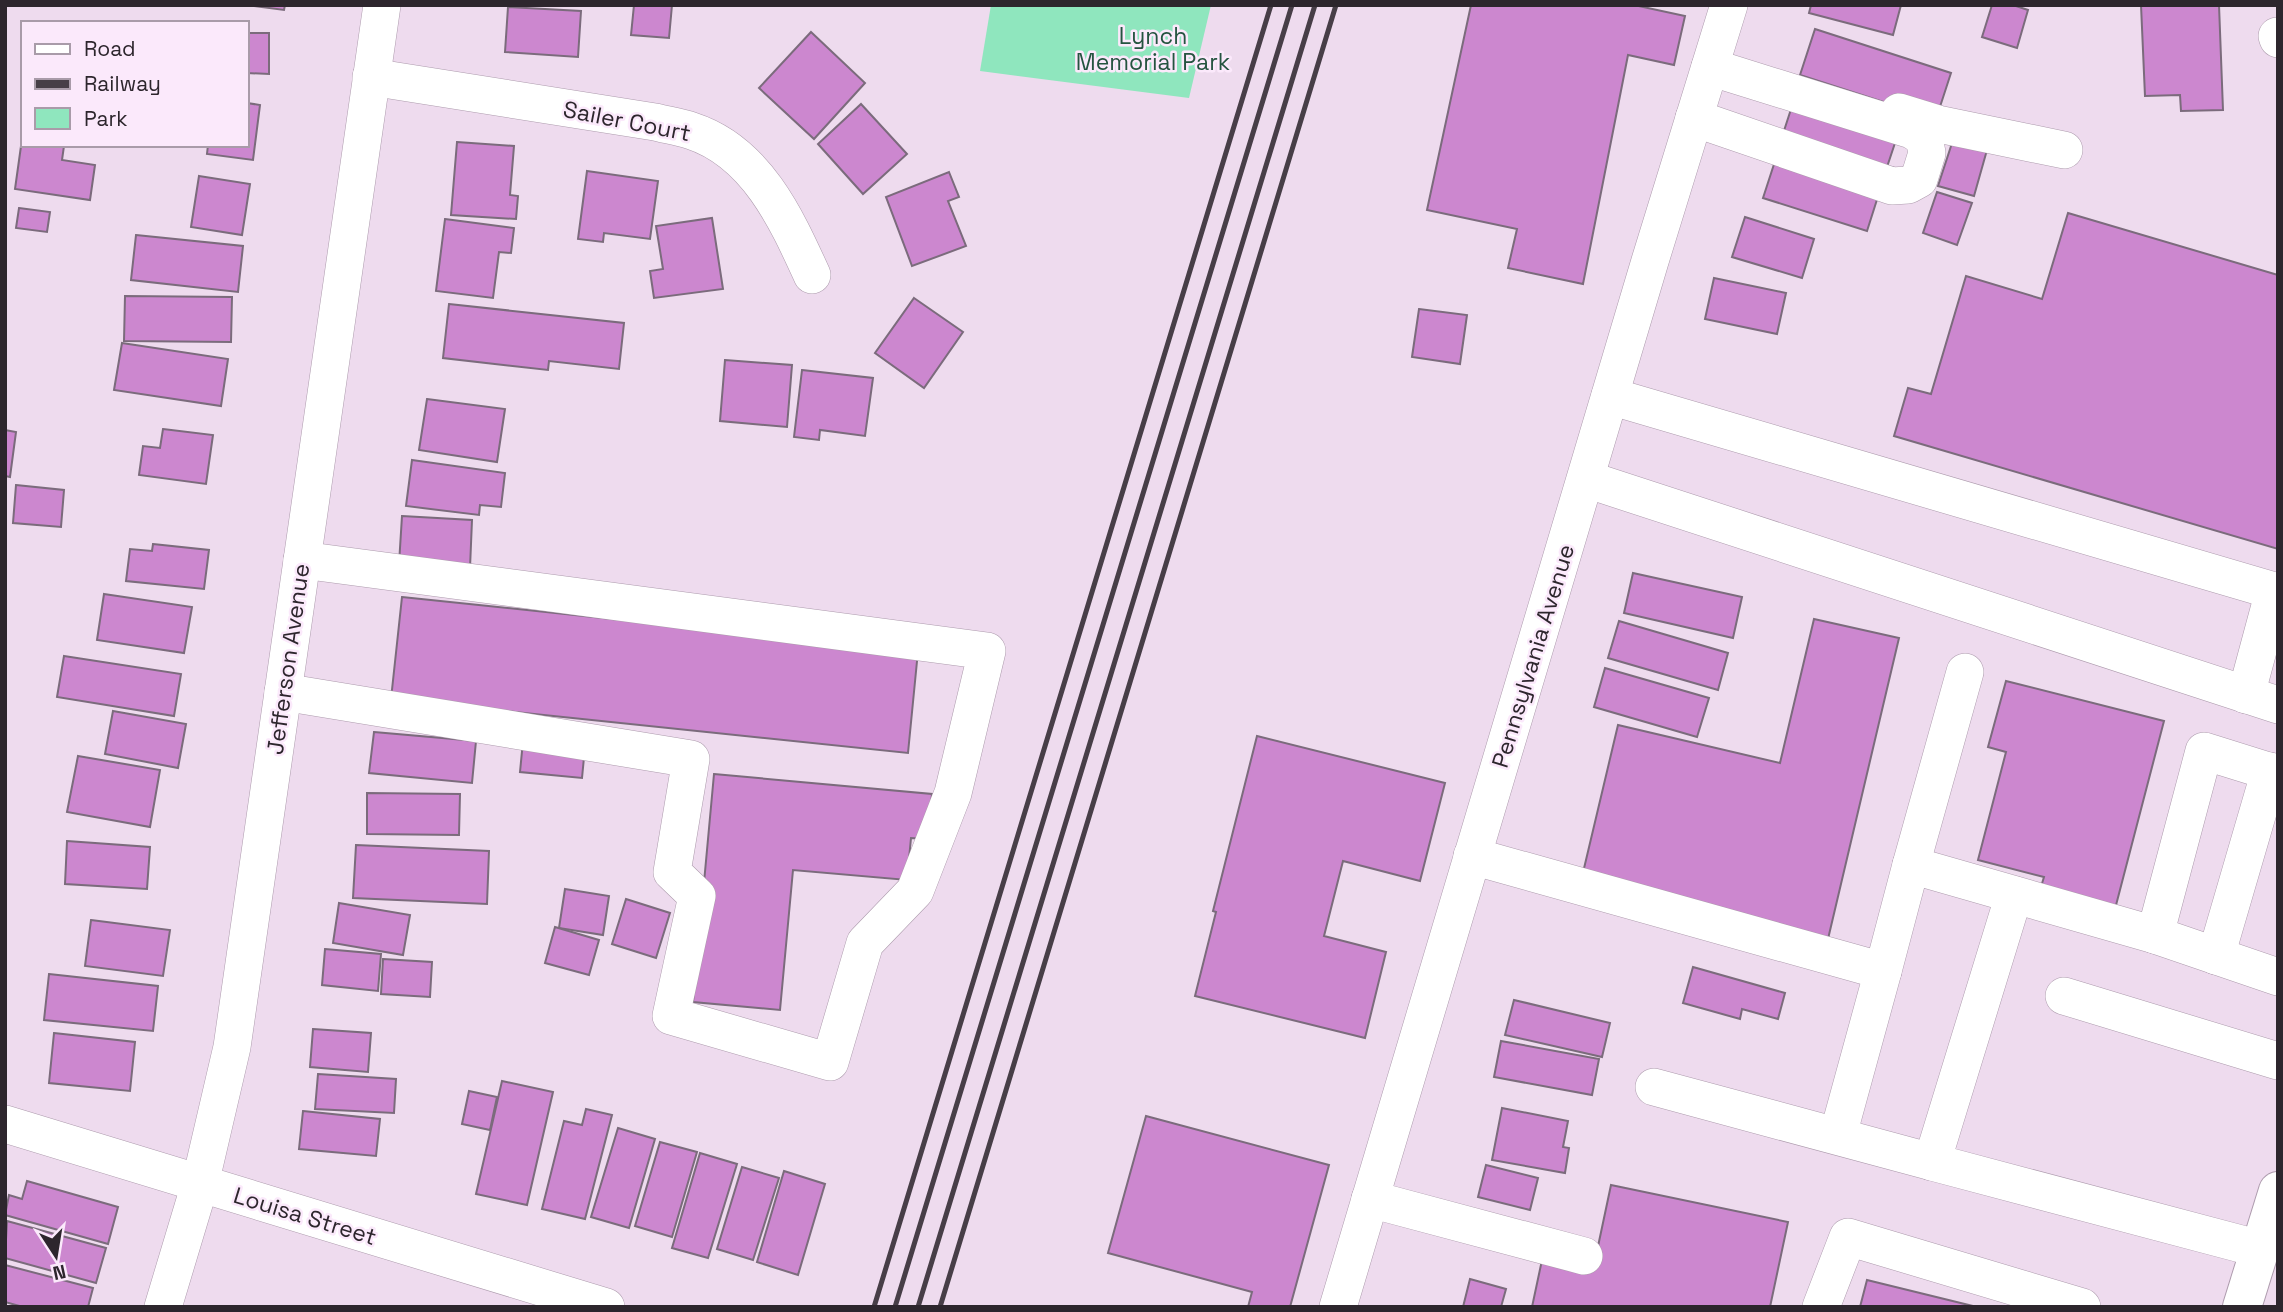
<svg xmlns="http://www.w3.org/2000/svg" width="2283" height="1312" font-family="'Space Grotesk',sans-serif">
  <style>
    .green { fill: #8fe6be }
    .building { fill: #cc87cf; stroke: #7b6b7c; stroke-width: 2 }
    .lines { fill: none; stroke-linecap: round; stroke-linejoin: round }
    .minor-casing { stroke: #ad9bad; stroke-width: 38 }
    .major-casing { stroke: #ad9bad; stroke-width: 40 }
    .minor { stroke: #fff; stroke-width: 37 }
    .major { stroke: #fff; stroke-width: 38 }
    .rail { stroke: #473e47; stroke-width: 5 }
    .labels { text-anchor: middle; stroke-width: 5; stroke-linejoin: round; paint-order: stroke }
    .park-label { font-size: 23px; fill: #255440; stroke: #fbe9fb }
    .street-label { font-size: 23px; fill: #2d262d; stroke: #fbe9fb }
  </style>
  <rect width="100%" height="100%" fill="#eedbee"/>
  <path class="green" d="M 991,5 L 1211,5 L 1189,98 L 980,71 Z"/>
  <g class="building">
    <path d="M 246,5 L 285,5 L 284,10 Z"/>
    <path d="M 634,5 L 672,5 L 669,38 L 631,35 Z"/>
    <path d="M 1471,5 L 1634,5 L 1685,16 L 1674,65 L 1628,55 L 1583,284 L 1508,268 L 1517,229 L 1427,210 Z"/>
    <path d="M 1811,5 L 1901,5 L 1893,35 L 1809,13 Z"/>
    <path d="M 1992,5 L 2013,5 L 2028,10 L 2017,48 L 1982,37 Z"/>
    <path d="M 2141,5 L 2219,5 L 2223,110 L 2181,111 L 2180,95 L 2145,96 Z"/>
    <path d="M 508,7 L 581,11 L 578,57 L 505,52 Z"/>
    <path d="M 1815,29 L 1951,73 L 1936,119 L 1800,75 Z"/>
    <path d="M 811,32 L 865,83 L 814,139 L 759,88 Z"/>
    <path d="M 247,33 L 269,33 L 269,74 L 247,73 Z"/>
    <path d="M 1794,100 L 1898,134 L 1884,176 L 1780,143 Z"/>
    <path d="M 247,103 L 260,105 L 253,160 L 207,154 L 208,145 L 247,145 Z"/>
    <path d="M 861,104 L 907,154 L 863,194 L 818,144 Z"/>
    <path d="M 22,139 L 23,145 L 64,146 L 62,160 L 95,165 L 90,200 L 15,189 Z"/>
    <path d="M 1953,140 L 1987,150 L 1974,196 L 1938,186 Z"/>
    <path d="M 457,142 L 514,146 L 510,195 L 518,196 L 516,219 L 451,215 Z"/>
    <path d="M 1777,155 L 1881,187 L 1867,231 L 1763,198 Z"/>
    <path d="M 587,171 L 658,181 L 650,239 L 604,233 L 603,242 L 578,239 Z"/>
    <path d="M 949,172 L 959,197 L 948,201 L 966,246 L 912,266 L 886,197 Z"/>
    <path d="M 199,176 L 250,184 L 242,235 L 191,227 Z"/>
    <path d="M 1937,192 L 1972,203 L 1957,245 L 1923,233 Z"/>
    <path d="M 19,208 L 50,212 L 47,232 L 16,228 Z"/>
    <path d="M 2068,213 L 2278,275 L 2278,549 L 1894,436 L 1908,388 L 1931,394 L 1966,276 L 2042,299 Z"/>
    <path d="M 1745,217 L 1814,239 L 1802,278 L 1732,257 Z"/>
    <path d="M 712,218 L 723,289 L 654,298 L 650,271 L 663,269 L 656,226 Z"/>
    <path d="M 445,219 L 514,228 L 511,253 L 499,252 L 493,298 L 436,291 Z"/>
    <path d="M 136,235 L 243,246 L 238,292 L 131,280 Z"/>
    <path d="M 1714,278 L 1786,293 L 1777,334 L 1705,319 Z"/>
    <path d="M 125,296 L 232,297 L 231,342 L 124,341 Z"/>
    <path d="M 914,298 L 963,332 L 924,388 L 875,353 Z"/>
    <path d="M 449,304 L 624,323 L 619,369 L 549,361 L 548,370 L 443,358 Z"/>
    <path d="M 1419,309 L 1467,315 L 1460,364 L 1412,357 Z"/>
    <path d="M 122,343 L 228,359 L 221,406 L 114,390 Z"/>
    <path d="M 725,360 L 792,365 L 787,427 L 720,421 Z"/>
    <path d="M 802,370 L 873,378 L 865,436 L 820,430 L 819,440 L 794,437 Z"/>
    <path d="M 427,399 L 505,409 L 497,462 L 419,450 Z"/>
    <path d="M 163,429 L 213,435 L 206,484 L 139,475 L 143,446 L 160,448 Z"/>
    <path d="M 5,430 L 16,432 L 10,477 L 5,476 Z"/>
    <path d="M 412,460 L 505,473 L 501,507 L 480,505 L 479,515 L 406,506 Z"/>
    <path d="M 16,485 L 64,490 L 61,527 L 13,523 Z"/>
    <path d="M 402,516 L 472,520 L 470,568 L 399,564 Z"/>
    <path d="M 153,544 L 209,550 L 204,589 L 126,581 L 130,549 L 152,551 Z"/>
    <path d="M 1633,573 L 1742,597 L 1733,638 L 1624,613 Z"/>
    <path d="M 104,594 L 192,607 L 184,653 L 97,640 Z"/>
    <path d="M 402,597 L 918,651 L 908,753 L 391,699 Z"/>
    <path d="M 1814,619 L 1899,638 L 1828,939 L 1581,881 L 1618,725 L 1780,763 Z"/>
    <path d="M 1619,621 L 1728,653 L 1718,690 L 1608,658 Z"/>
    <path d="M 64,656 L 181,674 L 174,716 L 57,697 Z"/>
    <path d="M 1605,668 L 1709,698 L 1697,737 L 1594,707 Z"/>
    <path d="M 2006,681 L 2164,721 L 2115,909 L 2040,890 L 2044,877 L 1978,860 L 2006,752 L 1988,747 Z"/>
    <path d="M 113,711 L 186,724 L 178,768 L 105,754 Z"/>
    <path d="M 374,732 L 476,741 L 472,783 L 369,773 Z"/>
    <path d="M 1257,736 L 1445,783 L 1420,881 L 1343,861 L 1324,936 L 1386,952 L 1365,1038 L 1195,996 L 1216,912 L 1213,911 Z"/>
    <path d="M 523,741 L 585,747 L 582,778 L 520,772 Z"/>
    <path d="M 78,756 L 160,770 L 150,827 L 67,812 Z"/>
    <path d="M 714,774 L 932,794 L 928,839 L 911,838 L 907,880 L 793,870 L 780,1010 L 693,1002 Z"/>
    <path d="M 367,793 L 460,794 L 459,835 L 367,834 Z"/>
    <path d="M 67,841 L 150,847 L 147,889 L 65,884 Z"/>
    <path d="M 356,845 L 489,851 L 487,904 L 353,898 Z"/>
    <path d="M 565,889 L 609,896 L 603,935 L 559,928 Z"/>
    <path d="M 626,899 L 670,913 L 656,958 L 612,944 Z"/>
    <path d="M 339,903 L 410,915 L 403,955 L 333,943 Z"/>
    <path d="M 91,920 L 170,930 L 163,976 L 85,966 Z"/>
    <path d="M 555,927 L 599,940 L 589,975 L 545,963 Z"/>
    <path d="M 325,949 L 381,954 L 378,991 L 322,985 Z"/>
    <path d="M 383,959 L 432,962 L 430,997 L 381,994 Z"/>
    <path d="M 1693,967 L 1785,993 L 1778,1019 L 1742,1009 L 1740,1019 L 1683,1003 Z"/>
    <path d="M 49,974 L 158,986 L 153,1031 L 44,1020 Z"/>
    <path d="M 1514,1000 L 1610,1023 L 1602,1057 L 1505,1035 Z"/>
    <path d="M 313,1029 L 371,1033 L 368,1072 L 310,1067 Z"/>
    <path d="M 54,1033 L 135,1042 L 130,1091 L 49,1083 Z"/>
    <path d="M 1501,1041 L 1599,1059 L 1592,1095 L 1494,1077 Z"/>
    <path d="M 318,1074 L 396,1079 L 394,1113 L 315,1109 Z"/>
    <path d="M 502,1081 L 553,1092 L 527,1205 L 476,1194 Z"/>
    <path d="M 469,1091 L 497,1097 L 490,1130 L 462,1124 Z"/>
    <path d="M 1502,1108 L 1568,1121 L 1563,1147 L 1569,1148 L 1565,1173 L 1492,1160 Z"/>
    <path d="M 586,1109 L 612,1115 L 585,1219 L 542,1209 L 564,1121 L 582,1125 Z"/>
    <path d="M 303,1111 L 380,1119 L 376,1156 L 299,1149 Z"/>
    <path d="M 1146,1116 L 1329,1165 L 1290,1307 L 1248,1307 L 1252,1292 L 1108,1253 Z"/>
    <path d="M 618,1128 L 655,1139 L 629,1228 L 591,1217 Z"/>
    <path d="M 660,1142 L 697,1152 L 672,1237 L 635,1226 Z"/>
    <path d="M 700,1153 L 737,1164 L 708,1258 L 672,1248 Z"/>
    <path d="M 1486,1165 L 1538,1178 L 1530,1210 L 1478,1197 Z"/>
    <path d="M 742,1167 L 779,1178 L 753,1260 L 717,1249 Z"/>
    <path d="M 784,1171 L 825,1184 L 798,1275 L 757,1262 Z"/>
    <path d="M 27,1181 L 118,1207 L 108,1244 L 5,1215 L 9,1195 L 22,1199 Z"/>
    <path d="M 1611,1185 L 1788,1222 L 1770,1307 L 1532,1307 L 1542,1260 L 1593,1270 Z"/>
    <path d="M 7,1221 L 106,1248 L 96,1283 L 5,1258 Z"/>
    <path d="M 5,1265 L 93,1288 L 88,1307 L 23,1307 L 5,1302 Z"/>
    <path d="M 1470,1279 L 1506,1289 L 1501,1307 L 1463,1307 Z"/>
    <path d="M 1867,1280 L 1977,1307 L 1860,1307 Z"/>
  </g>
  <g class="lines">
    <g class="minor-casing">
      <g id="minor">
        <path d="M 2277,36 L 2278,39"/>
        <path d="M 371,77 L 655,122 C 667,125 680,127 692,131 C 756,152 786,218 812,275"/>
        <path d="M 1899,112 L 1938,124 L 2064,150"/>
        <path d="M 1694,118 L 1892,186 L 1908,185 L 1919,179 L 1927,153 L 1924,138 L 1912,130 L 1710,67"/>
        <path d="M 1610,396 L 2278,592"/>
        <path d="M 1586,479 L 2278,705"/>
        <path d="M 283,692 L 691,759 L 672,872 L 697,896 L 671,1016 L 830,1062 L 865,943 L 915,891 L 953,793 L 987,651 L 302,560"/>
        <path d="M 2246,695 L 2274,591"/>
        <path d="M 1472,856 L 1883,971 L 1911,865 L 2155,935 L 2278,977"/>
        <path d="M 1911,865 L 1965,672"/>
        <path d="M 2014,895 L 1932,1162 L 2260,1249"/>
        <path d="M 2155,935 L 2204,751 L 2278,774"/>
        <path d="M 2216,956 L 2270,771"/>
        <path d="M 2064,996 L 2278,1061"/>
        <path d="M 1654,1087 L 1932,1162"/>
        <path d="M 5,1124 L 606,1307"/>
        <path d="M 1838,1135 L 1883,971"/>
        <path d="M 1370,1199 L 1584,1256"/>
        <path d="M 163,1307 L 200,1184 L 232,1047 L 382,5"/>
        <path d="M 1338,1307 L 1650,261 L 1729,5"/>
        <path d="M 1821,1307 L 1848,1237 L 2082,1307"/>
      </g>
    </g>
    <g class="major-casing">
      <path id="major" d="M 2242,1307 L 2278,1191"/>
    </g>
    <use href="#minor" class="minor"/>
    <use href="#major" class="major"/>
    <g class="rail">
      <path d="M 874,1307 L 1271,5"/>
      <path d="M 895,1307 L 1292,5"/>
      <path d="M 918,1307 L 1315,5"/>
      <path d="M 940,1307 L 1336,5"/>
    </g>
  </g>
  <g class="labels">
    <g class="park-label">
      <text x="1153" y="44">Lynch<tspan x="1153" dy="26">Memorial Park</tspan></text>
    </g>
    <g class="street-label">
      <text transform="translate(627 121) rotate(11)" y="8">Sailer Court</text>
      <text transform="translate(1533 656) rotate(-73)" y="8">Pennsylvania Avenue</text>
      <text transform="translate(288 659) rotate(-82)" y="8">Jefferson Avenue</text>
      <text transform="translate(305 1216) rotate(17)" y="8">Louisa Street</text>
    </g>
  </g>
  <rect width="2283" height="1312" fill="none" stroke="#2d262d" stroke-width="14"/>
  <rect x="21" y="21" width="228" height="126" fill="#fbe9fb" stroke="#a99ba9" stroke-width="2"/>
  <rect x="35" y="44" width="35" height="10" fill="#ffffff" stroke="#a99ba9" stroke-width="2"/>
  <text x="84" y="56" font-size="21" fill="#2d262d">Road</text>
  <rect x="35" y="79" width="35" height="10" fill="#473e47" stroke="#a99ba9" stroke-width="2"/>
  <text x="84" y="91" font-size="21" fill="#2d262d">Railway</text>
  <rect x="35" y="108" width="35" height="21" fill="#8fe6be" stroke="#a99ba9" stroke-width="2"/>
  <text x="84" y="126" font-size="21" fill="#2d262d">Park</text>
  <g transform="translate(56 1256) rotate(168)" stroke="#fbe9fb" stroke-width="5" paint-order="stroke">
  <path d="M0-5L12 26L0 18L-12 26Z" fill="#2d262d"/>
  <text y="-10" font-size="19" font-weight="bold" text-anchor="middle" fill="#2d262d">N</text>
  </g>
</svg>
